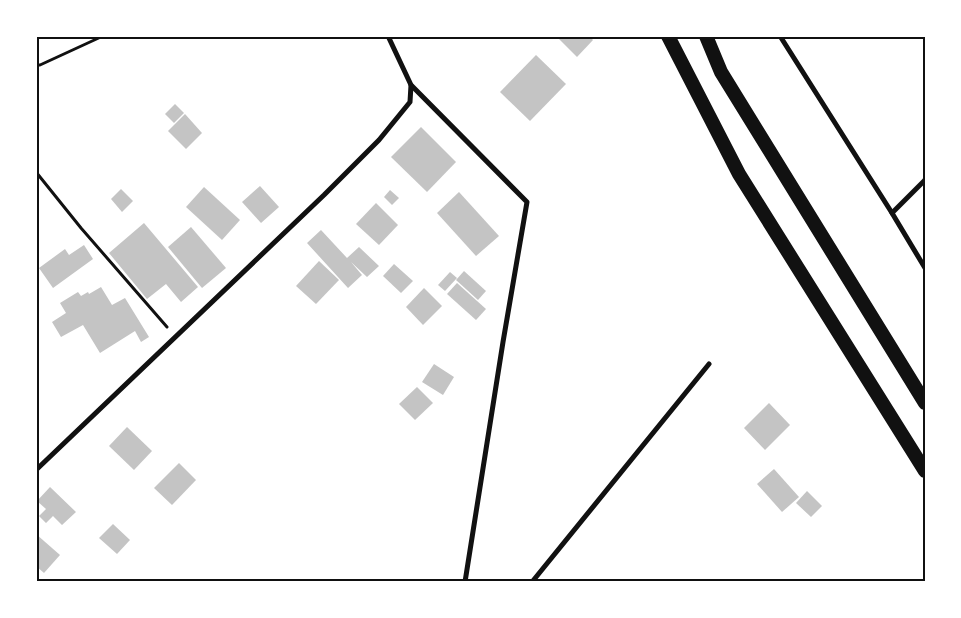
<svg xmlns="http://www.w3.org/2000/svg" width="961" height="618" font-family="Overpass,sans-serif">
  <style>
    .building { fill: #c4c4c4 }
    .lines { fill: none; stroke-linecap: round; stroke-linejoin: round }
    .path { stroke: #111; stroke-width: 3 }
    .minor { stroke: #111; stroke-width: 5 }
    .trunk { stroke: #111; stroke-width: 14 }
    .neatline { fill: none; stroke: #111; stroke-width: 2 }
  </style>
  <rect width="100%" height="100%" fill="#fff"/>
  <g class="building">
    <path d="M 556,36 L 589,36 L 593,40 L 577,57 Z"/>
    <path d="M 536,55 L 566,84 L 530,121 L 500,92 Z"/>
    <path d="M 175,104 L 184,113 L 174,123 L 165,114 Z"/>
    <path d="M 185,114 L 202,133 L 186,149 L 168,131 Z"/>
    <path d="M 421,127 L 456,162 L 427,192 L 391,157 Z"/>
    <path d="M 260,186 L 279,207 L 261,223 L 242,202 Z"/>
    <path d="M 204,187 L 240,220 L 222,240 L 186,207 Z"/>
    <path d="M 121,189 L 133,201 L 122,212 L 111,199 Z"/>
    <path d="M 390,190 L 399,198 L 392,205 L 384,197 Z"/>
    <path d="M 459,192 L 499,236 L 476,256 L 437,213 Z"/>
    <path d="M 376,203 L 398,225 L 379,245 L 356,224 Z"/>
    <path d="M 144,223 L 198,287 L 181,302 L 166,284 L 147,299 L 109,253 Z"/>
    <path d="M 191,227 L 226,268 L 202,288 L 168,247 Z"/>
    <path d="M 321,230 L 347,258 L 359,247 L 379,266 L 367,277 L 351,262 L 362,275 L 348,288 L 307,243 Z"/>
    <path d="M 84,245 L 93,259 L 53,288 L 39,268 L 65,249 L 69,255 Z"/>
    <path d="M 319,261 L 339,280 L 316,304 L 296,286 Z"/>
    <path d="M 394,264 L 413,281 L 401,293 L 383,276 Z"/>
    <path d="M 464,271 L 486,291 L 478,300 L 456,280 Z"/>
    <path d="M 450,272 L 457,278 L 445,291 L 438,285 Z"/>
    <path d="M 457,283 L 486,309 L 476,320 L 447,294 Z"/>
    <path d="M 101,287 L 112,305 L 125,298 L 149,337 L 141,342 L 135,331 L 100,353 L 83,325 L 61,337 L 52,322 L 66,313 L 60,303 L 78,292 L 81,296 L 88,292 L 89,294 Z"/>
    <path d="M 424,288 L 442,306 L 423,325 L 406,307 Z"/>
    <path d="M 434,364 L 454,377 L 443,395 L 422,382 Z"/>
    <path d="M 417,387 L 433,403 L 415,420 L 399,404 Z"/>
    <path d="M 769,403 L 790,425 L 765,450 L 744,428 Z"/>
    <path d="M 127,427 L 152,451 L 134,470 L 109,446 Z"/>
    <path d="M 179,463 L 196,480 L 172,505 L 154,488 Z"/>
    <path d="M 774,469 L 799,497 L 782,512 L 757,484 Z"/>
    <path d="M 50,487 L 76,512 L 62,525 L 53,516 L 46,523 L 39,516 L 46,509 L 37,501 Z"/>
    <path d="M 807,491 L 822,506 L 811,517 L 796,503 Z"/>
    <path d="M 113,524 L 130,540 L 117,554 L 99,538 Z"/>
    <path d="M 36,534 L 60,555 L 44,573 L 36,566 Z"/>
  </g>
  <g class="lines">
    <g class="path">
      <path d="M 36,65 L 40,65 L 103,36"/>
      <path d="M 36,172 L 81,228 L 167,327"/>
    </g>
    <g class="minor">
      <path d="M 388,36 L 411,85 L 527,202 L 503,342 L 465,582"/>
      <path d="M 780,36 L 892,213 L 925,268"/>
      <path d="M 892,213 L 925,180"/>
      <path d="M 36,470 L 324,195 L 379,140 L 410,102 L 411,85"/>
      <path d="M 532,582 L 709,364"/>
    </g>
    <g class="trunk">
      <path d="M 668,36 L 739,174 L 925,471"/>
      <path d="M 706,36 L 721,72 L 925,403"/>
    </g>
  </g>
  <rect width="961" height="618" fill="none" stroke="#ffffff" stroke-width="75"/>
  <rect x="38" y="38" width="886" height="542" class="neatline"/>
</svg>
